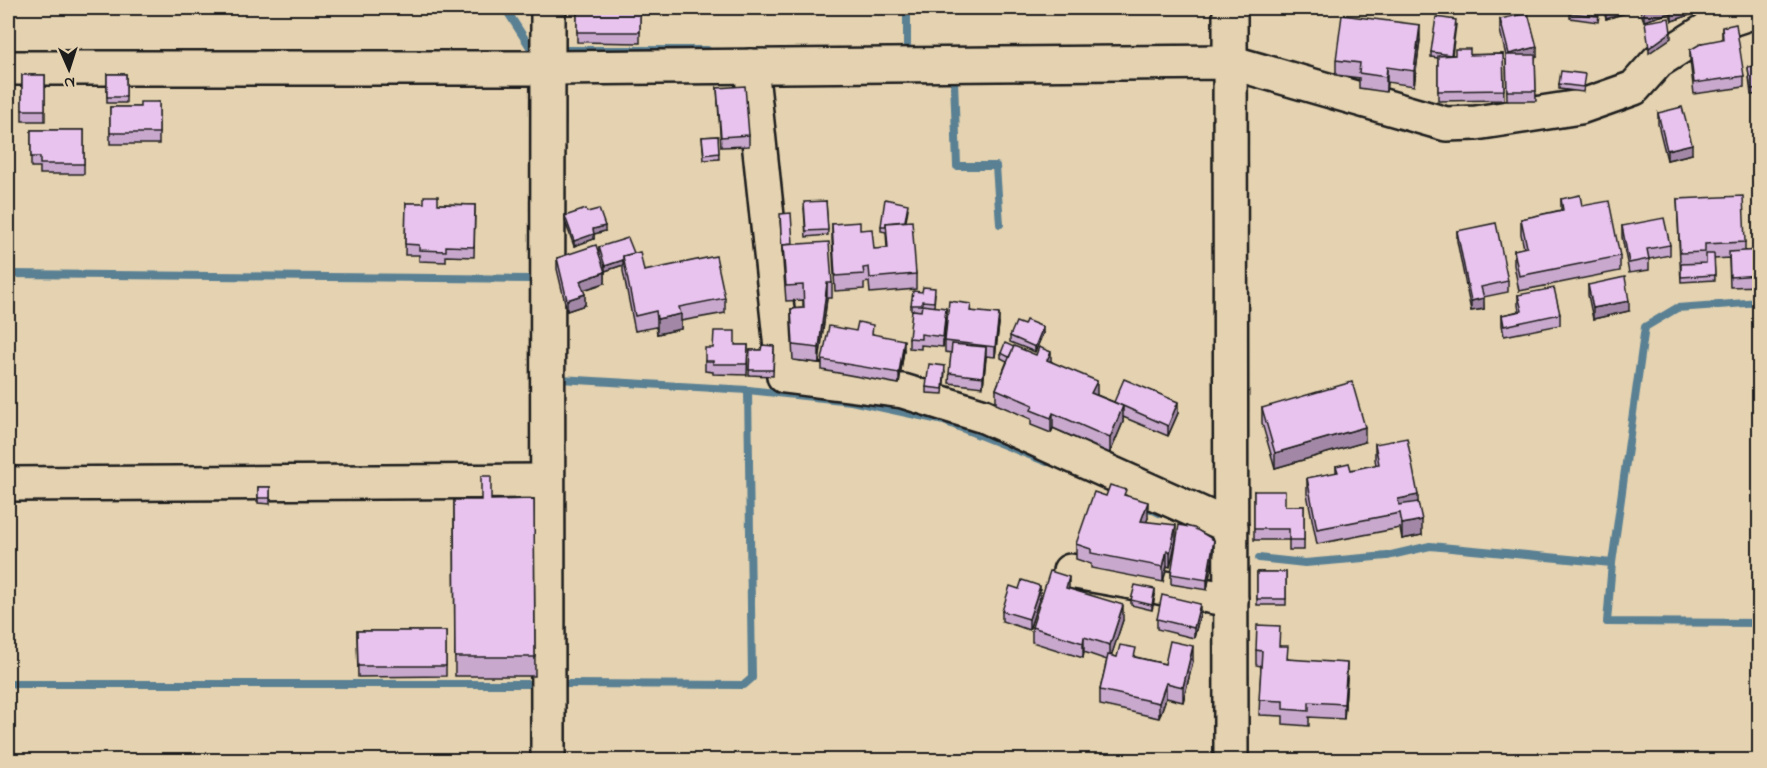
<svg xmlns="http://www.w3.org/2000/svg" width="1767" height="768" font-family="'Indie Flower',sans-serif">
  <style>
    .lines { fill: none; stroke-linecap: round; stroke-linejoin: round }
    .stream { stroke: #5a8093; stroke-width: 8 }
    .minor-casing { stroke: #1c1c1c; stroke-width: 38 }
    .minor { stroke: #e4d2b0; stroke-width: 33 }
    .wall { fill: #c8a8cc; stroke: #1c1c1c; stroke-width: 1.5 }
    .shaded-wall { fill: #a288a6; stroke: #1c1c1c; stroke-width: 1.5 }
    .building { fill: #e8c3ed; stroke: #1c1c1c; stroke-width: 1.5 }
  </style>
  <rect width="100%" height="100%" fill="#e4d2b0"/>
  <filter id="ink" filterUnits="userSpaceOnUse"><feTurbulence type="fractalNoise" baseFrequency=".0167" numOctaves="2"/><feDisplacementMap in="SourceGraphic" scale="12" xChannelSelector="R" yChannelSelector="G"/><feConvolveMatrix kernelMatrix="1 2 1 2 8 2 1 2 1" color-interpolation-filters="sRGB"/></filter>
  <g filter="url(#ink)">
    <g class="lines">
      <g class="stream">
        <path d="M 505,8 L 532,50"/>
        <path d="M 907,8 L 907,50"/>
        <path d="M 561,50 L 707,50"/>
        <path d="M 954,79 L 957,166 L 996,166 L 1000,224"/>
        <path d="M 8,274 L 533,279"/>
        <path d="M 560,379 L 748,390 L 851,401 L 944,421 L 1047,462"/>
        <path d="M 1141,504 L 1159,513"/>
        <path d="M 1259,558 L 1305,563 L 1387,556 L 1430,546 L 1612,563 L 1645,327 L 1677,308 L 1760,302"/>
        <path d="M 1612,563 L 1607,622 L 1760,623"/>
        <path d="M 8,684 L 530,684"/>
        <path d="M 567,684 L 744,685 L 752,678 L 748,390"/>
      </g>
      <g class="minor-casing">
        <g id="minor">
          <path d="M 548,8 C 549,259 546,509 548,760"/>
          <path d="M 1230,8 L 1231,760"/>
          <path d="M 751,66 L 784,376 L 903,391 L 984,416 L 1231,527"/>
          <path d="M 8,68 L 548,68 L 1230,62 L 1446,124 L 1476,123 L 1580,107 L 1634,88 L 1658,61 L 1716,24 L 1752,12 L 1760,12"/>
          <path d="M 8,484 L 546,481"/>
          <path d="M 1070,571 L 1231,600"/>
        </g>
      </g>
      <use href="#minor" class="minor"/>
    </g>
    <g class="wall">
      <path d="M 577,8 L 640,8 L 640,43 L 577,42 Z"/>
      <path d="M 1326,8 L 1353,8 L 1353,9 L 1326,10 Z"/>
      <path d="M 1570,8 L 1600,8 L 1598,22 L 1570,18 Z"/>
      <path d="M 1603,8 L 1629,8 L 1629,12 L 1606,19 Z"/>
      <path d="M 1639,8 L 1696,8 L 1696,13 L 1672,21 L 1670,13 L 1644,21 Z"/>
      <path d="M 1500,19 L 1537,57 L 1535,58 L 1536,101 L 1507,101 L 1506,56 L 1500,30 Z"/>
      <path d="M 1456,25 L 1452,55 L 1503,54 L 1504,100 L 1438,101 L 1438,58 L 1431,57 L 1431,52 Z"/>
      <path d="M 1722,27 L 1744,76 L 1744,87 L 1694,94 L 1690,60 L 1690,50 L 1722,40 Z"/>
      <path d="M 1420,40 L 1414,86 L 1387,82 L 1386,92 L 1359,88 L 1359,78 L 1336,75 L 1336,60 Z"/>
      <path d="M 1748,67 L 1760,79 L 1760,94 L 1751,95 Z"/>
      <rect x="107" y="74" width="19" height="29"/>
      <rect x="22" y="75" width="23" height="46"/>
      <path d="M 1585,80 L 1583,92 L 1559,89 L 1559,84 Z"/>
      <path d="M 717,88 L 749,135 L 749,146 L 721,147 Z"/>
      <path d="M 159,102 L 159,144 L 110,144 L 110,107 L 140,107 Z"/>
      <path d="M 1658,113 L 1692,154 L 1667,160 L 1658,124 Z"/>
      <path d="M 31,130 L 84,130 L 84,174 L 40,174 L 40,167 L 31,167 Z"/>
      <path d="M 718,136 L 719,159 L 704,160 L 702,137 Z"/>
      <path d="M 1561,199 L 1582,206 L 1620,256 L 1620,271 L 1519,291 L 1514,265 L 1514,250 L 1524,248 L 1521,234 L 1521,219 L 1561,210 Z"/>
      <path d="M 1677,199 L 1745,242 L 1745,251 L 1760,250 L 1760,286 L 1730,287 L 1729,258 L 1714,259 L 1715,280 L 1681,282 Z"/>
      <path d="M 826,201 L 828,235 L 806,237 L 804,208 Z"/>
      <path d="M 406,203 L 475,205 L 474,257 L 446,256 L 446,262 L 419,261 L 419,255 L 405,255 Z"/>
      <path d="M 908,209 L 906,221 L 916,274 L 916,289 L 870,293 L 869,282 L 864,283 L 864,289 L 835,291 L 832,239 L 832,224 L 860,230 L 874,249 L 887,248 L 886,232 L 881,231 L 881,226 Z"/>
      <path d="M 587,212 L 605,231 L 594,234 L 594,239 L 574,246 L 565,221 L 565,216 Z"/>
      <path d="M 780,220 L 793,244 L 832,283 L 832,298 L 827,298 L 819,363 L 793,360 L 791,324 L 791,309 L 803,308 L 803,300 L 786,301 Z"/>
      <path d="M 1622,226 L 1670,245 L 1670,255 L 1649,259 L 1649,270 L 1629,273 L 1622,237 Z"/>
      <path d="M 1457,231 L 1508,281 L 1508,292 L 1483,297 L 1484,309 L 1471,311 L 1457,241 Z"/>
      <path d="M 599,247 L 634,253 L 644,271 L 725,298 L 725,313 L 681,321 L 681,329 L 657,334 L 656,327 L 635,331 L 623,271 L 623,265 L 605,271 L 605,283 L 584,290 L 585,305 L 567,311 L 557,269 L 557,258 L 599,252 Z"/>
      <path d="M 1588,285 L 1629,311 L 1593,319 L 1588,295 Z"/>
      <path d="M 935,294 L 934,306 L 946,318 L 943,347 L 921,345 L 921,349 L 909,348 L 909,338 L 921,311 L 911,310 L 911,305 Z"/>
      <path d="M 1518,295 L 1560,314 L 1560,325 L 1504,336 L 1502,325 L 1502,315 L 1519,311 L 1518,305 Z"/>
      <path d="M 971,311 L 999,324 L 995,357 L 986,356 L 983,387 L 949,383 L 951,353 L 945,352 L 945,341 Z"/>
      <path d="M 1043,333 L 1035,352 L 1010,342 L 1010,336 Z"/>
      <path d="M 873,334 L 904,350 L 899,384 L 822,370 L 822,360 Z"/>
      <path d="M 735,345 L 748,345 L 747,375 L 713,374 L 713,372 L 705,371 L 705,361 L 713,348 Z"/>
      <path d="M 774,346 L 773,376 L 749,375 L 750,350 L 761,350 Z"/>
      <path d="M 1001,353 L 1051,361 L 1097,395 L 1114,402 L 1178,413 L 1168,436 L 1123,417 L 1123,422 L 1110,453 L 1053,428 L 1051,433 L 1031,425 L 1031,419 L 996,404 L 996,389 L 1007,361 L 1001,358 Z"/>
      <path d="M 945,372 L 943,394 L 926,393 L 926,387 Z"/>
      <path d="M 1262,408 L 1365,442 L 1275,468 L 1262,423 Z"/>
      <path d="M 1375,444 L 1418,502 L 1422,535 L 1402,539 L 1400,528 L 1317,544 L 1307,494 L 1307,478 L 1336,473 L 1336,466 L 1351,470 L 1376,465 L 1375,459 Z"/>
      <path d="M 258,487 L 270,487 L 270,504 L 258,503 Z"/>
      <path d="M 1254,491 L 1285,506 L 1304,506 L 1304,550 L 1289,550 L 1289,540 L 1254,540 Z"/>
      <path d="M 1126,495 L 1148,518 L 1146,521 L 1176,540 L 1170,567 L 1167,566 L 1163,582 L 1091,568 L 1091,564 L 1076,559 L 1076,544 L 1106,496 Z"/>
      <path d="M 534,499 L 535,676 L 455,676 L 454,500 Z"/>
      <path d="M 1214,551 L 1207,590 L 1171,584 L 1171,574 Z"/>
      <rect x="1257" y="572" width="29" height="33"/>
      <path d="M 1019,589 L 1040,597 L 1029,630 L 1002,621 L 1002,611 Z"/>
      <path d="M 1069,589 L 1123,620 L 1111,656 L 1117,657 L 1136,657 L 1165,664 L 1193,661 L 1183,702 L 1166,698 L 1159,718 L 1100,705 L 1100,690 L 1107,660 L 1084,652 L 1083,658 L 1032,642 L 1032,627 Z"/>
      <path d="M 1155,595 L 1152,610 L 1131,605 L 1131,600 Z"/>
      <path d="M 1200,614 L 1194,638 L 1157,629 L 1157,619 Z"/>
      <path d="M 357,631 L 446,631 L 446,676 L 358,677 Z"/>
      <path d="M 1280,646 L 1288,659 L 1347,678 L 1344,719 L 1309,717 L 1309,726 L 1283,724 L 1283,716 L 1259,715 L 1261,666 L 1256,665 L 1256,650 Z"/>
    </g>
    <g class="shaded-wall">
      <path d="M 1626,8 L 1629,8 L 1629,12 L 1606,19 L 1606,14 Z"/>
      <path d="M 1644,8 L 1670,8 L 1670,13 L 1644,21 Z"/>
      <path d="M 1672,8 L 1696,8 L 1696,13 L 1672,21 Z"/>
      <path d="M 1420,25 L 1420,40 L 1414,86 L 1414,71 Z"/>
      <path d="M 1671,32 L 1671,38 L 1649,53 L 1649,48 Z"/>
      <path d="M 1537,47 L 1537,57 L 1509,65 L 1509,54 Z"/>
      <path d="M 1387,67 L 1387,82 L 1386,92 L 1386,77 Z"/>
      <path d="M 1692,144 L 1692,154 L 1667,160 L 1667,150 Z"/>
      <path d="M 605,226 L 605,231 L 594,234 L 594,239 L 574,246 L 574,241 L 593,229 Z"/>
      <path d="M 623,260 L 623,265 L 605,271 L 605,266 Z"/>
      <path d="M 605,272 L 605,283 L 580,291 L 580,281 Z"/>
      <path d="M 827,283 L 827,298 L 819,363 L 819,348 Z"/>
      <path d="M 585,294 L 585,305 L 567,311 L 567,300 Z"/>
      <path d="M 1484,298 L 1484,309 L 1471,311 L 1471,301 Z"/>
      <path d="M 1629,301 L 1629,311 L 1593,319 L 1593,308 Z"/>
      <path d="M 946,308 L 946,318 L 943,347 L 943,337 Z"/>
      <path d="M 681,314 L 681,329 L 657,334 L 657,319 Z"/>
      <path d="M 999,314 L 999,324 L 995,357 L 995,347 Z"/>
      <path d="M 1043,327 L 1043,333 L 1035,352 L 1035,347 Z"/>
      <path d="M 904,340 L 904,350 L 899,384 L 899,373 Z"/>
      <path d="M 986,347 L 986,358 L 983,387 L 983,377 Z"/>
      <path d="M 1051,352 L 1051,367 L 1047,360 Z"/>
      <path d="M 1097,381 L 1097,396 L 1091,393 Z"/>
      <path d="M 1178,402 L 1178,413 L 1168,436 L 1168,426 Z"/>
      <path d="M 1123,406 L 1123,422 L 1110,453 L 1110,438 Z"/>
      <path d="M 1053,413 L 1053,428 L 1051,433 L 1051,418 Z"/>
      <path d="M 1365,427 L 1365,442 L 1275,468 L 1275,453 Z"/>
      <path d="M 1418,495 L 1418,510 L 1400,513 L 1398,499 Z"/>
      <path d="M 1148,502 L 1148,518 L 1141,536 L 1141,521 Z"/>
      <path d="M 1422,520 L 1422,535 L 1402,539 L 1402,524 Z"/>
      <path d="M 1176,525 L 1176,540 L 1170,567 L 1170,552 Z"/>
      <path d="M 1214,540 L 1214,551 L 1207,590 L 1207,580 Z"/>
      <path d="M 1167,550 L 1167,566 L 1163,582 L 1163,567 Z"/>
      <path d="M 1069,577 L 1069,593 L 1066,588 Z"/>
      <path d="M 1040,586 L 1040,597 L 1029,630 L 1029,619 Z"/>
      <path d="M 1155,589 L 1155,595 L 1152,610 L 1152,605 Z"/>
      <path d="M 1200,604 L 1200,614 L 1194,638 L 1194,628 Z"/>
      <path d="M 1123,605 L 1123,620 L 1110,660 L 1110,645 Z"/>
      <path d="M 1084,637 L 1084,652 L 1083,658 L 1083,643 Z"/>
      <path d="M 1193,646 L 1193,661 L 1183,702 L 1183,687 Z"/>
      <path d="M 1347,663 L 1347,678 L 1344,719 L 1344,704 Z"/>
      <path d="M 1166,683 L 1166,698 L 1159,718 L 1159,703 Z"/>
    </g>
    <g class="building">
      <rect x="577" y="8" width="63" height="24"/>
      <path d="M 1570,8 L 1599,8 L 1598,16 L 1570,13 Z"/>
      <path d="M 1604,8 L 1626,8 L 1606,14 Z"/>
      <path d="M 1528,13 L 1537,47 L 1509,54 L 1500,19 Z"/>
      <path d="M 1342,15 L 1420,25 L 1414,71 L 1387,67 L 1386,77 L 1359,73 L 1360,63 L 1336,60 Z"/>
      <path d="M 1436,17 L 1456,20 L 1451,55 L 1431,52 Z"/>
      <path d="M 1669,18 L 1671,32 L 1649,48 L 1645,22 Z"/>
      <path d="M 1736,24 L 1744,76 L 1694,83 L 1690,50 L 1702,43 L 1723,39 L 1722,27 Z"/>
      <path d="M 1455,49 L 1470,49 L 1470,55 L 1503,54 L 1504,90 L 1438,91 L 1438,56 L 1455,55 Z"/>
      <path d="M 1506,55 L 1535,55 L 1536,91 L 1507,91 Z"/>
      <path d="M 1758,65 L 1760,79 L 1760,88 L 1751,89 L 1748,67 Z"/>
      <path d="M 1561,71 L 1585,74 L 1583,87 L 1559,84 Z"/>
      <rect x="107" y="74" width="19" height="23"/>
      <rect x="22" y="75" width="23" height="35"/>
      <path d="M 745,86 L 749,135 L 721,137 L 717,88 Z"/>
      <path d="M 140,102 L 159,102 L 159,133 L 110,133 L 110,107 L 140,107 Z"/>
      <path d="M 1682,107 L 1692,144 L 1667,150 L 1658,113 Z"/>
      <path d="M 31,130 L 84,130 L 84,164 L 40,164 L 40,157 L 31,157 Z"/>
      <path d="M 718,136 L 719,153 L 704,155 L 702,137 Z"/>
      <path d="M 1580,195 L 1582,206 L 1609,201 L 1620,256 L 1519,276 L 1514,250 L 1527,247 L 1521,219 L 1563,210 L 1561,199 Z"/>
      <path d="M 424,196 L 438,196 L 438,204 L 475,205 L 474,247 L 446,246 L 446,251 L 419,250 L 419,245 L 405,244 L 406,203 L 424,203 Z"/>
      <path d="M 1743,196 L 1745,242 L 1705,244 L 1705,252 L 1680,253 L 1677,199 Z"/>
      <path d="M 885,199 L 908,204 L 905,221 L 886,223 L 886,226 L 881,226 Z"/>
      <path d="M 826,201 L 828,230 L 806,231 L 804,202 Z"/>
      <path d="M 586,209 L 587,212 L 599,209 L 605,226 L 593,229 L 594,234 L 574,241 L 565,216 Z"/>
      <path d="M 791,213 L 793,244 L 783,245 L 783,252 L 782,252 L 780,214 Z"/>
      <path d="M 1664,218 L 1670,245 L 1647,249 L 1649,259 L 1629,263 L 1622,226 Z"/>
      <path d="M 912,221 L 916,274 L 870,278 L 869,267 L 863,268 L 864,274 L 835,276 L 832,224 L 860,222 L 860,230 L 872,229 L 874,249 L 888,248 L 886,223 Z"/>
      <path d="M 1496,223 L 1508,281 L 1481,287 L 1484,298 L 1471,301 L 1457,231 Z"/>
      <path d="M 628,238 L 634,253 L 623,256 L 623,260 L 605,266 L 599,247 Z"/>
      <path d="M 829,242 L 832,283 L 827,283 L 819,348 L 793,345 L 791,309 L 804,308 L 803,285 L 786,286 L 783,245 Z"/>
      <path d="M 596,245 L 605,272 L 580,281 L 585,294 L 567,300 L 557,258 Z"/>
      <path d="M 1760,250 L 1760,275 L 1730,277 L 1729,252 Z"/>
      <path d="M 640,252 L 644,271 L 716,256 L 725,298 L 679,307 L 681,314 L 657,319 L 656,311 L 635,316 L 623,256 Z"/>
      <path d="M 1706,254 L 1714,254 L 1715,275 L 1681,277 L 1681,264 L 1706,263 Z"/>
      <path d="M 1625,277 L 1629,301 L 1593,308 L 1588,285 Z"/>
      <path d="M 923,287 L 935,288 L 934,302 L 922,301 L 922,305 L 911,305 L 913,291 L 922,292 Z"/>
      <path d="M 1554,288 L 1560,314 L 1504,326 L 1502,315 L 1522,311 L 1518,295 Z"/>
      <path d="M 949,301 L 971,304 L 970,311 L 999,314 L 995,347 L 945,341 Z"/>
      <path d="M 922,305 L 946,308 L 943,337 L 921,334 L 921,339 L 909,338 L 912,310 L 921,311 Z"/>
      <path d="M 1026,320 L 1043,327 L 1035,347 L 1010,336 L 1016,322 L 1024,325 Z"/>
      <path d="M 858,322 L 873,325 L 872,334 L 904,340 L 899,373 L 822,360 L 829,326 L 856,331 Z"/>
      <path d="M 714,331 L 735,331 L 735,345 L 748,345 L 747,364 L 713,364 L 713,361 L 705,361 L 705,348 L 713,348 Z"/>
      <path d="M 1005,343 L 1014,347 L 1009,357 L 1001,353 Z"/>
      <path d="M 952,344 L 986,347 L 983,377 L 949,373 Z"/>
      <path d="M 762,345 L 774,346 L 773,370 L 749,370 L 750,350 L 761,350 Z"/>
      <path d="M 1014,346 L 1036,355 L 1039,347 L 1051,352 L 1047,360 L 1097,381 L 1091,393 L 1123,406 L 1110,438 L 1053,413 L 1051,418 L 1031,410 L 1033,405 L 996,389 Z"/>
      <path d="M 929,364 L 945,366 L 943,389 L 926,387 Z"/>
      <path d="M 1124,379 L 1178,402 L 1168,426 L 1114,402 Z"/>
      <path d="M 1352,382 L 1365,427 L 1275,453 L 1262,408 Z"/>
      <path d="M 1407,438 L 1418,495 L 1398,499 L 1399,505 L 1418,502 L 1422,520 L 1402,524 L 1400,513 L 1317,529 L 1307,478 L 1338,472 L 1336,466 L 1349,463 L 1351,470 L 1379,464 L 1375,444 Z"/>
      <path d="M 481,476 L 491,476 L 491,500 L 534,499 L 535,657 L 455,657 L 454,500 L 481,500 Z"/>
      <path d="M 1110,485 L 1126,490 L 1124,495 L 1148,502 L 1141,521 L 1176,525 L 1170,552 L 1167,550 L 1163,567 L 1091,553 L 1091,549 L 1076,544 L 1094,492 L 1106,496 Z"/>
      <rect x="258" y="487" width="12" height="11"/>
      <path d="M 1254,491 L 1285,491 L 1285,506 L 1304,506 L 1304,540 L 1289,540 L 1289,529 L 1254,529 Z"/>
      <path d="M 1179,525 L 1194,528 L 1214,540 L 1207,580 L 1171,574 Z"/>
      <path d="M 1050,571 L 1069,577 L 1066,588 L 1123,605 L 1110,645 L 1084,637 L 1083,643 L 1032,627 Z"/>
      <rect x="1257" y="572" width="29" height="27"/>
      <path d="M 1022,580 L 1040,586 L 1029,619 L 1002,611 L 1010,586 L 1019,589 Z"/>
      <path d="M 1135,585 L 1155,589 L 1152,605 L 1131,600 Z"/>
      <path d="M 1162,595 L 1200,604 L 1194,628 L 1157,619 Z"/>
      <path d="M 1257,625 L 1280,626 L 1279,646 L 1288,646 L 1287,659 L 1347,663 L 1344,704 L 1309,702 L 1309,711 L 1283,709 L 1283,701 L 1259,700 L 1262,651 L 1256,650 Z"/>
      <path d="M 357,631 L 446,631 L 446,666 L 358,666 Z"/>
      <path d="M 1170,641 L 1193,646 L 1183,687 L 1166,683 L 1159,703 L 1100,690 L 1108,655 L 1117,657 L 1120,645 L 1136,648 L 1134,657 L 1165,664 Z"/>
    </g>
  </g>
  <rect width="1767" height="768" fill="none" stroke="#e4d2b0" stroke-width="30"/>
  <rect x="15" y="15" width="1737" height="738" fill="none" stroke="#1c1c1c" stroke-width="2" filter="url(#ink)"/>
  <g transform="translate(69 69) rotate(177)" stroke="#e4d2b0" stroke-width="4.5" paint-order="stroke">
  <path d="M0-4.5L10 22L0 15L-10 22Z" fill="#1c1c1c"/>
  <text y="-9" font-size="16" font-weight="bold" text-anchor="middle" fill="#1c1c1c">N</text>
  </g>
</svg>
